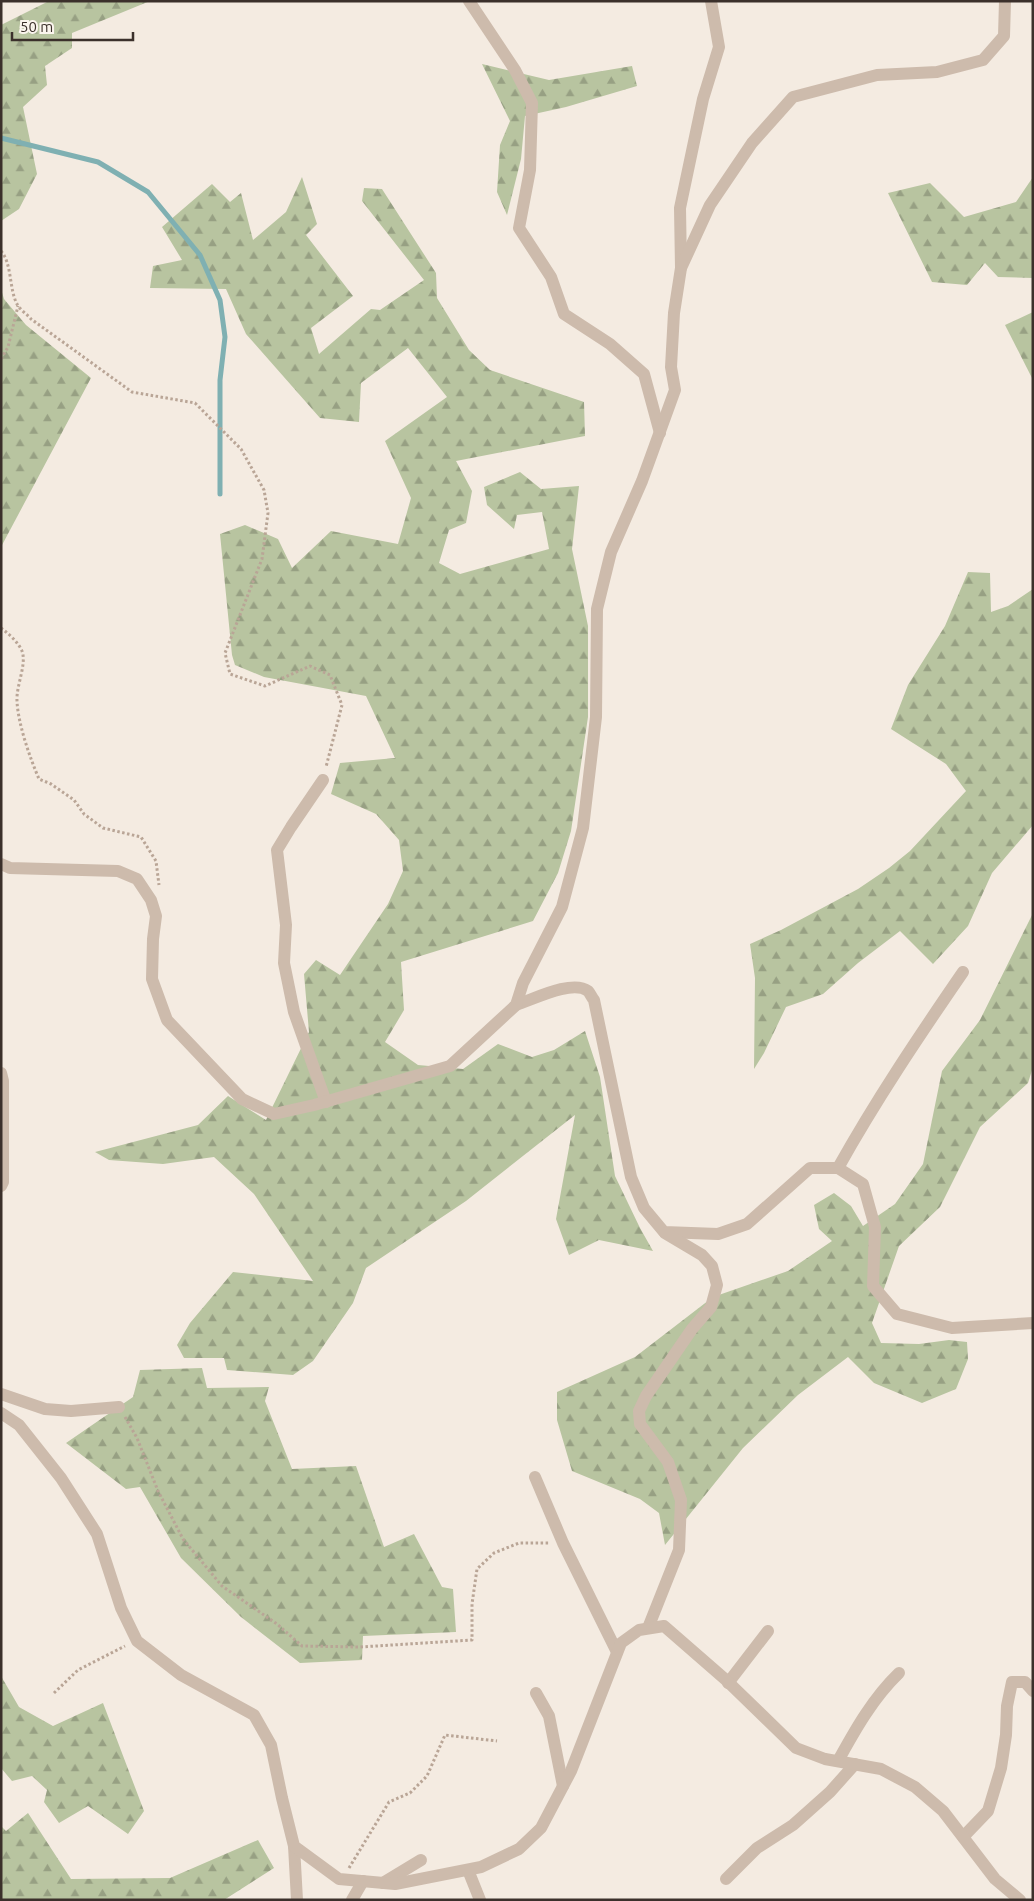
<svg xmlns="http://www.w3.org/2000/svg" width="1034" height="1901" font-family="Ubuntu,sans-serif">
  <style>
    .forest { fill: url(#forest-firs) }
    .lines { fill: none; stroke-linecap: round; stroke-linejoin: round }
    .stream { stroke: #7fb0b2; stroke-width: 5 }
    .path { stroke: #b9a596; stroke-width: 3; stroke-dasharray: 2.5 2.5; stroke-linecap: butt }
    .minor { stroke: #cdbbac; stroke-width: 12 }
    .tertiary { stroke: #cdbbac; stroke-width: 12 }
  </style>
  <defs>
    <pattern id="forest-firs" width="22" height="20" patternUnits="userSpaceOnUse" patternTransform="scale(1.25)"><rect width="22" height="20" fill="#b8c4a0"/><path d="M5 1l3.5 6h-7zM16 11l3.5 6h-7z" fill="#97a083"/></pattern>
  </defs>
  <rect width="100%" height="100%" fill="#f4ebe1"/>
  <g class="forest">
    <path d="M 49,1 L 150,1 L 72,33 L 72,48 L 45,66 L 47,85 L 23,107 L 37,174 L 19,209 L 1,221 L 1,25 Z"/>
    <path d="M 482,64 L 549,80 L 632,66 L 637,86 L 566,107 L 525,116 L 521,159 L 507,215 L 497,192 L 500,145 L 510,121 Z"/>
    <path d="M 302,177 L 317,224 L 306,235 L 353,296 L 311,328 L 319,354 L 371,309 L 380,310 L 424,280 L 362,201 L 364,188 L 382,189 L 436,273 L 437,298 L 469,350 L 490,370 L 584,402 L 585,436 L 456,461 L 472,491 L 466,523 L 449,530 L 439,563 L 460,574 L 549,549 L 542,512 L 517,515 L 514,529 L 487,505 L 484,487 L 520,472 L 541,489 L 579,486 L 572,549 L 588,626 L 588,717 L 571,831 L 558,873 L 533,921 L 401,962 L 404,1010 L 385,1042 L 418,1065 L 463,1069 L 498,1044 L 532,1057 L 554,1050 L 585,1031 L 600,1077 L 615,1176 L 640,1228 L 653,1251 L 599,1240 L 569,1255 L 556,1219 L 575,1115 L 466,1201 L 366,1268 L 353,1303 L 313,1361 L 293,1375 L 227,1370 L 224,1358 L 184,1358 L 177,1345 L 190,1323 L 233,1272 L 313,1281 L 254,1194 L 214,1157 L 163,1164 L 109,1160 L 95,1152 L 198,1125 L 228,1096 L 266,1120 L 309,1032 L 304,974 L 316,960 L 340,975 L 388,904 L 403,871 L 399,840 L 376,814 L 331,794 L 340,763 L 395,758 L 366,696 L 264,677 L 235,665 L 232,655 L 220,534 L 245,525 L 278,539 L 292,568 L 331,531 L 398,544 L 411,498 L 385,441 L 447,397 L 408,348 L 361,383 L 359,422 L 320,418 L 246,334 L 226,289 L 150,288 L 153,266 L 182,260 L 162,227 L 212,184 L 230,202 L 241,193 L 253,240 L 286,212 Z"/>
    <path d="M 1033,177 L 1033,278 L 998,277 L 985,263 L 967,285 L 932,282 L 888,193 L 930,183 L 964,217 L 1016,202 Z"/>
    <path d="M 1,289 L 4,299 L 26,325 L 91,378 L 1,547 Z"/>
    <path d="M 1033,312 L 1033,380 L 1005,325 Z"/>
    <path d="M 968,572 L 990,573 L 991,612 L 1008,606 L 1033,589 L 1033,825 L 992,873 L 968,926 L 933,964 L 900,931 L 858,963 L 823,994 L 786,1007 L 764,1053 L 754,1069 L 755,978 L 750,944 L 781,930 L 858,889 L 889,868 L 910,851 L 966,791 L 946,764 L 891,729 L 908,685 L 945,626 Z"/>
    <path d="M 1033,913 L 1033,1067 L 1028,1083 L 980,1127 L 940,1207 L 899,1246 L 872,1323 L 881,1343 L 919,1344 L 949,1340 L 967,1342 L 968,1359 L 956,1389 L 922,1403 L 874,1383 L 848,1357 L 798,1395 L 743,1448 L 665,1545 L 659,1513 L 640,1499 L 572,1471 L 557,1420 L 557,1392 L 635,1357 L 713,1297 L 788,1271 L 832,1241 L 819,1229 L 814,1205 L 834,1193 L 851,1206 L 863,1226 L 895,1204 L 923,1164 L 942,1071 L 980,1020 Z"/>
    <path d="M 202,1368 L 207,1388 L 269,1387 L 265,1401 L 292,1469 L 356,1466 L 384,1547 L 414,1534 L 442,1587 L 453,1589 L 456,1632 L 363,1636 L 362,1660 L 300,1663 L 241,1617 L 181,1558 L 140,1487 L 126,1489 L 66,1443 L 133,1397 L 140,1370 Z"/>
    <path d="M 1,1676 L 19,1707 L 53,1726 L 103,1703 L 144,1811 L 128,1834 L 88,1806 L 59,1823 L 44,1802 L 47,1790 L 32,1776 L 12,1781 L 1,1768 Z"/>
    <path d="M 28,1813 L 71,1879 L 170,1878 L 258,1840 L 274,1868 L 224,1900 L 1,1900 L 1,1826 L 6,1831 Z"/>
  </g>
  <g class="lines">
    <path class="stream" d="M 1,138 L 98,162 L 148,192 L 200,255 L 220,300 L 225,337 L 220,380 L 220,494"/>
    <g class="path">
      <path d="M 1,251 C 12,263 9,289 17,304 C 20,310 27,314 31,319 L 132,392 L 195,403 L 241,449 L 264,490 L 268,513 L 262,559 L 225,653 L 230,674 L 265,686 L 310,666 L 330,675 L 342,705 L 326,767"/>
      <path d="M 1,359 L 8,347 L 18,306"/>
      <path d="M 1,628 C 9,634 18,642 22,651 C 27,664 16,686 17,701 C 18,724 30,758 39,779 L 51,784 L 74,800 L 84,814 L 103,828 L 141,837 L 156,861 L 159,885"/>
      <path d="M 125,1417 L 137,1438 L 158,1491 L 183,1539 L 222,1586 L 277,1624 L 302,1646 L 360,1647 L 472,1640 L 472,1604 L 477,1569 L 494,1553 L 519,1543 L 550,1543"/>
      <path d="M 54,1693 L 78,1670 L 125,1646"/>
      <path d="M 349,1868 L 389,1802 L 410,1793 L 427,1776 L 445,1735 L 497,1741"/>
    </g>
    <g class="minor">
      <path d="M 469,1 L 515,70 L 532,103 L 530,170 L 519,228 L 551,277 L 564,314 L 610,344 L 644,374 L 660,433"/>
      <path d="M 681,268 L 680,208 L 703,99 L 719,47 L 711,1"/>
      <path d="M 323,780 L 291,827 L 277,850 L 286,925 L 284,963 L 294,1012 L 326,1102"/>
      <path d="M 516,1005 C 532,1000 572,979 588,991 C 590,993 592,998 594,1000 L 631,1177 L 644,1208 L 664,1232 L 718,1234 L 747,1224 L 810,1168 L 838,1168 L 863,1184 L 875,1227 L 873,1286 L 897,1314 L 952,1328 L 1033,1323"/>
      <path d="M 838,1168 C 876,1100 919,1036 963,972"/>
      <path d="M 1,1394 L 45,1409 L 71,1411 L 119,1407"/>
      <path d="M 535,1477 L 563,1543 L 617,1652"/>
      <path d="M 648,1628 L 679,1550 L 681,1500 L 668,1462 L 640,1424 L 639,1411 L 646,1396 L 692,1329 L 711,1307 L 717,1285 L 712,1266 L 702,1255 L 665,1233"/>
      <path d="M 728,1683 L 768,1631"/>
      <path d="M 536,1693 L 549,1716 L 563,1786"/>
      <path d="M 838,1761 C 855,1730 873,1698 899,1673"/>
      <path d="M 963,1837 L 988,1811 L 1001,1768 L 1006,1735 L 1007,1706 L 1012,1682 L 1025,1682 L 1033,1691"/>
      <path d="M 294,1846 L 297,1900"/>
      <path d="M 468,1870 L 480,1900"/>
      <path d="M 726,1879 L 757,1848 L 793,1825 L 830,1792 L 855,1764"/>
      <path d="M 383,1883 L 421,1860"/>
      <path d="M 352,1900 L 363,1881"/>
    </g>
    <g class="tertiary">
      <path d="M 1,864 L 10,868 L 118,871 L 137,879 L 151,900 L 156,916 L 153,939 L 152,979 L 167,1020 L 242,1099 L 274,1114 L 314,1105 L 450,1066 L 516,1005 L 523,983 L 562,907 L 583,828 L 596,717 L 597,609 L 611,552 L 642,481 L 675,390 L 671,367 L 674,313 L 681,268 L 710,205 L 752,143 L 793,97 L 877,75 L 937,72 L 983,60 L 1004,36 L 1005,1"/>
      <path d="M 1,1073 L 3,1081 L 3,1182 L 1,1186"/>
      <path d="M 1,1413 L 19,1425 L 61,1478 L 97,1534 L 121,1608 L 137,1641 L 181,1675 L 254,1715 L 271,1745 L 282,1798 L 294,1846 L 339,1879 L 395,1884 L 481,1867 L 519,1849 L 541,1828 L 571,1771 L 621,1643 L 639,1630 L 664,1626 L 726,1680 L 796,1748 L 825,1759 L 881,1769 L 915,1787 L 943,1811 L 995,1879 L 1020,1900"/>
    </g>
  </g>
  <rect width="1034" height="1901" fill="none" stroke="#3b302b" stroke-width="5"/>
  <path d="M12 32v8h121v-8" fill="none" stroke="#3b302b" stroke-width="2.5"/>
  <text x="20" y="32" font-size="15" fill="#3b302b" stroke="#fbf5ee" stroke-width="4" paint-order="stroke">50 m</text>
</svg>
